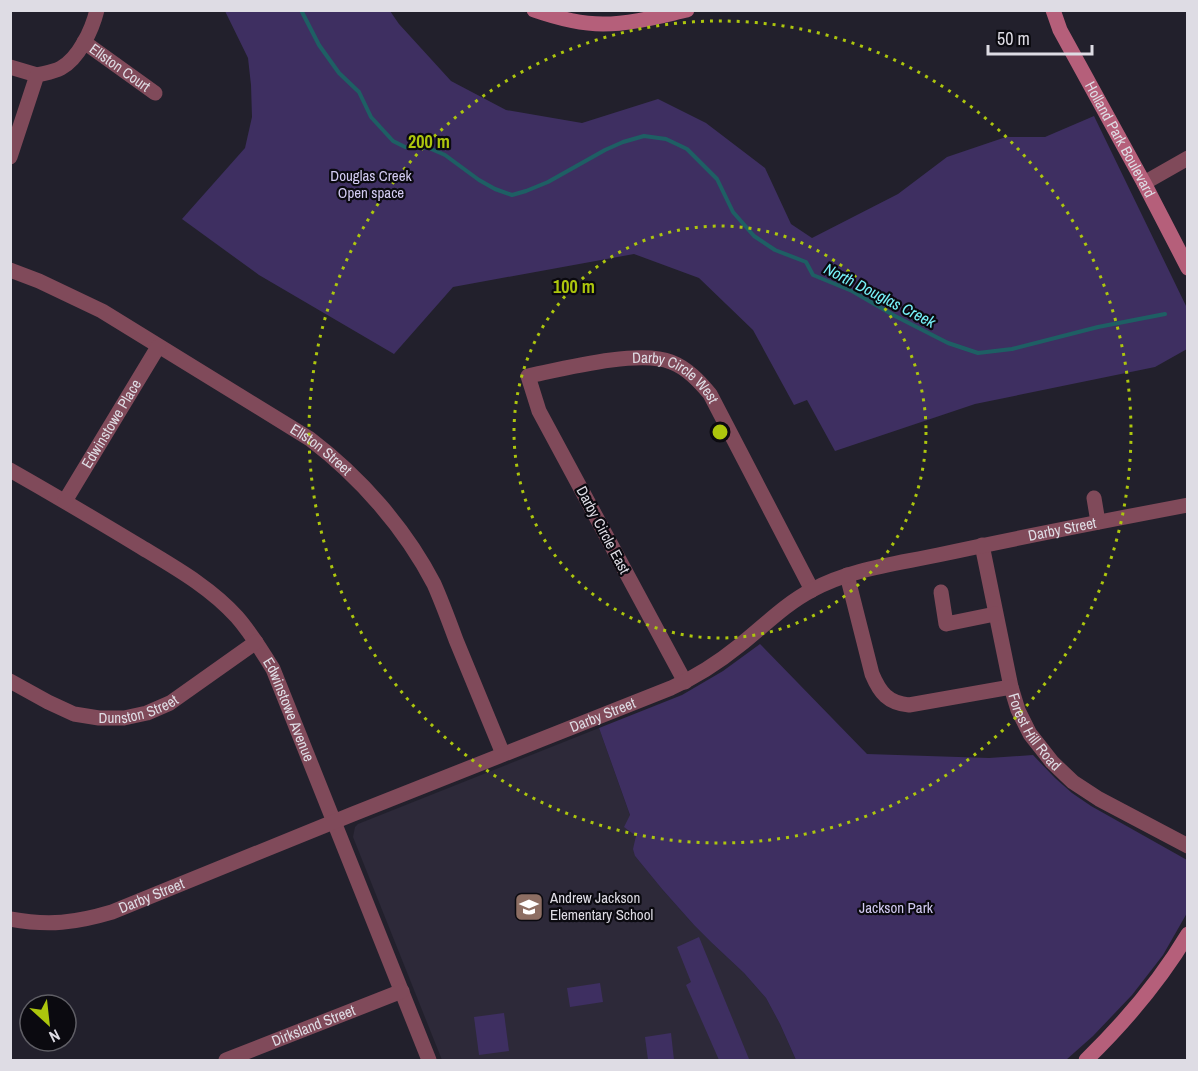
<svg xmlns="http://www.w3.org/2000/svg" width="1198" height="1071" font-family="'Archivo Narrow',sans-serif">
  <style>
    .built { fill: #2d2939 }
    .green { fill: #3e2f61 }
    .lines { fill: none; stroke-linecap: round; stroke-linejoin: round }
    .stream { stroke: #1e5f64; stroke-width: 4 }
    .street { stroke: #804a5a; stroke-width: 15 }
    .secondary { stroke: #b55f7a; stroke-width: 15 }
    .ring { fill: none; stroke: #adc60d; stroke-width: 3; stroke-dasharray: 3 6 }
    .labels { text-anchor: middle; stroke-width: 4.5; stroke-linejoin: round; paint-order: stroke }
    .street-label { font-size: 15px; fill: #dedce4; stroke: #0b0a10 }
    .park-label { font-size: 15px; fill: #d3cbf2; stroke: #0b0a10 }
    .poi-label { font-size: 15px; fill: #dedce4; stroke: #0b0a10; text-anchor: start }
    .water-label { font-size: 16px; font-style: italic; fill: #79f4fc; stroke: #0b0a10 }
    .centre { fill: #adc60d; stroke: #0b0a10; stroke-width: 3 }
    .ring-label { font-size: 18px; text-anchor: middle; font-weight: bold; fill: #adc60d; stroke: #0b0a10; stroke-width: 4.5; stroke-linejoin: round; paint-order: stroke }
  </style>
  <rect width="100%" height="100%" fill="#22202c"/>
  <path class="built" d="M 599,728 L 632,821 L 637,826 L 635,856 L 662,889 L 694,925 L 712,943 L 744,973 L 766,998 L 780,1024 L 796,1060 L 442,1060 L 353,837 L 355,827 L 358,824 Z"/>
  <g class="green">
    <path d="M 225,11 L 390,11 L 399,24 L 451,81 L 506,110 L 582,123 L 658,99 L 706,123 L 765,168 L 791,224 L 812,238 L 898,194 L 947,157 L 1006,137 L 1045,137 L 1094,116 L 1187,308 L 1187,349 L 1155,367 L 975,404 L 835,451 L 807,400 L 794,405 L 753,330 L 699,278 L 634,254 L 453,287 L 394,354 L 259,275 L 182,219 L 245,148 L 252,117 L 251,85 L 248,58 Z"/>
    <path d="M 760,644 L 867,754 L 989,758 L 1033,755 L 1055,778 L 1072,793 L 1091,806 L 1187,860 L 1187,913 L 1163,955 L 1132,995 L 1093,1036 L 1066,1060 L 796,1060 L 780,1024 L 766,998 L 744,973 L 712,943 L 694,925 L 662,889 L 635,856 L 633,849 L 636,836 L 624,827 L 630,815 L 599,728 L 682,695 L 723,671 Z"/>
    <path d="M 699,937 L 749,1059 L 745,1060 L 719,1060 L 686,985 L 691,982 L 677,947 Z"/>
    <path d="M 600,983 L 603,1002 L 570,1007 L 567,988 Z"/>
    <path d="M 504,1013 L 509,1051 L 479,1055 L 474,1017 Z"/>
    <path d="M 671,1033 L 674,1060 L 648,1060 L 645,1037 Z"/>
  </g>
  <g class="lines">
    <path class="stream" d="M 301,10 L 319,45 L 339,73 L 359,92 L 371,117 L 393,141 L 405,147 L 429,148 L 445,155 L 479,180 L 495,189 L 512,195 L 526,191 L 548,182 L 605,150 L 623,142 L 644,136 L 666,139 L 687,149 L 717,179 L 733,212 L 754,236 L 775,250 L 806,262 L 813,275 L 852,291 L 895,316 L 948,343 L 978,353 L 1012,349 L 1098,327 L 1165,314"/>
    <g class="street">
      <path id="s1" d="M 84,42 L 155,93"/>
      <path d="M 10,67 L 37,75"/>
      <path d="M 10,157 L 37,75 C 45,73 54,72 61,68 C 79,58 92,30 97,10"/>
      <path d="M 1144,183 L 1188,158"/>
      <path id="s2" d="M 10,270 L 39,281 L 102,311 L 310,439 C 360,477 405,528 434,584 C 442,602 449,621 456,640 C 472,678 487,716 503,754"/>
      <path id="s3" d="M 10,470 C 54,495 98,521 141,547 C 174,567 210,587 237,617 C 251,633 262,651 273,669 L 429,1060"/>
      <path d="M 1094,498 L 1098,522"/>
      <path id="s4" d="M 65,501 L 158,347"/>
      <path id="s5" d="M 982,545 L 1011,687 L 1018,710 L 1030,734 L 1052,762 L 1073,782 L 1099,799 L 1188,846"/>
      <path d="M 847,575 L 872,674 C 880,693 888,703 909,705 L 1011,687"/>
      <path d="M 941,592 L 946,624 L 995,614"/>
      <path id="s6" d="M 10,681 L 48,702 L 74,714 L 99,718 L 124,718 L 147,713 L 170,703 L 256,642"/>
      <path id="s7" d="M 685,682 L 539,411 L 528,376 C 562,369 639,349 671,362 C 687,368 699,381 710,394 L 812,590"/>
      <path id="s8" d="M 10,919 C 49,926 75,923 112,912 L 353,814 L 671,688 C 696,677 719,662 740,645 C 764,626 785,604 812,590 C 850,569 896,564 938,555 C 1021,537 1104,521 1188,505"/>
      <path id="s9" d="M 226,1060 L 402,991"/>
    </g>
    <g class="secondary">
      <path d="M 534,10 C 557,18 579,24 603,24 C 631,24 660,16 687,10"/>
      <path id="s10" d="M 1053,10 L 1060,30 L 1144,183 L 1188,268"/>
      <path d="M 1086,1060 C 1125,1022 1160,981 1188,934"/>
    </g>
  </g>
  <g class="ring">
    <circle cx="720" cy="432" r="206"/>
    <circle cx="720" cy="432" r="411"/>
  </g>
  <defs>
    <g id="school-square" transform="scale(1.5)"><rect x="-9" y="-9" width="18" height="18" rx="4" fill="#8d6e63" stroke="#0b0a10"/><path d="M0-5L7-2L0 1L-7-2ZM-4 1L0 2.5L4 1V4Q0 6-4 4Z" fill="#fff"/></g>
  </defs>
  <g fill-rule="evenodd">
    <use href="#school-square" x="529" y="907"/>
  </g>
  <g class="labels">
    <g class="street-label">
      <text dy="5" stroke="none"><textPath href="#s1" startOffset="44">Ellston Court</textPath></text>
      <text dy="5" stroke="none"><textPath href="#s10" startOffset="146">Holland Park Boulevard</textPath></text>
      <text dy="5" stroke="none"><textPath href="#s7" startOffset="500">Darby Circle West</textPath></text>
      <text dy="5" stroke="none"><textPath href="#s4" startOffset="90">Edwinstowe Place</textPath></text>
      <text dy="5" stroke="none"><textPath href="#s2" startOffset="360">Ellston Street</textPath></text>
      <text dy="5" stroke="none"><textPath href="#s8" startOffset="1136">Darby Street</textPath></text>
      <text transform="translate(603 530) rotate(62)" y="5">Darby Circle East</text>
      <text dy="5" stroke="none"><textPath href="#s6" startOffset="138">Dunston Street</textPath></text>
      <text dy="5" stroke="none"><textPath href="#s3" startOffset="378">Edwinstowe Avenue</textPath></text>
      <text dy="5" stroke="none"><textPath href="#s8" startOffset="632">Darby Street</textPath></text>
      <text dy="5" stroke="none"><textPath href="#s5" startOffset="196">Forest Hill Road</textPath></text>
      <text dy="5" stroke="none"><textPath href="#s8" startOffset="146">Darby Street</textPath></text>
      <text dy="5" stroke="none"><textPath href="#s9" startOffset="94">Dirksland Street</textPath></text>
    </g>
    <g class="park-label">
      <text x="371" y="181">Douglas Creek<tspan x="371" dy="17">Open space</tspan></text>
      <text x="896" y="913">Jackson Park</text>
    </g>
    <g class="poi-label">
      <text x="550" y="903">Andrew Jackson<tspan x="550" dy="17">Elementary School</tspan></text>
    </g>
    <g class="water-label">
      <text transform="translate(880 295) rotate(27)" y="6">North Douglas Creek</text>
    </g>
  </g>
  <circle cx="720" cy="432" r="9" class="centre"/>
  <g class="ring-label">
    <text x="429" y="148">200 m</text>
    <text x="574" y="293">100 m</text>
  </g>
  <rect width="1198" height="1071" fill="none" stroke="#dedce4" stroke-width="24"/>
  <g transform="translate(48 1023) rotate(153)"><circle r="28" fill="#0b0a10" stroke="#5f5e65" stroke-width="1.5"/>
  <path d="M0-4.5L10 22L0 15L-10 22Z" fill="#adc60d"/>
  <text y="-9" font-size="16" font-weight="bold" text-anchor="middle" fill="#dedce4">N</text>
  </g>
  <path d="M988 45v9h104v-9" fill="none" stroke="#dedce4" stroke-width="3"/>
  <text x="997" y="45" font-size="18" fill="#dedce4" stroke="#0b0a10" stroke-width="4.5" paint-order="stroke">50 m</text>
</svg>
